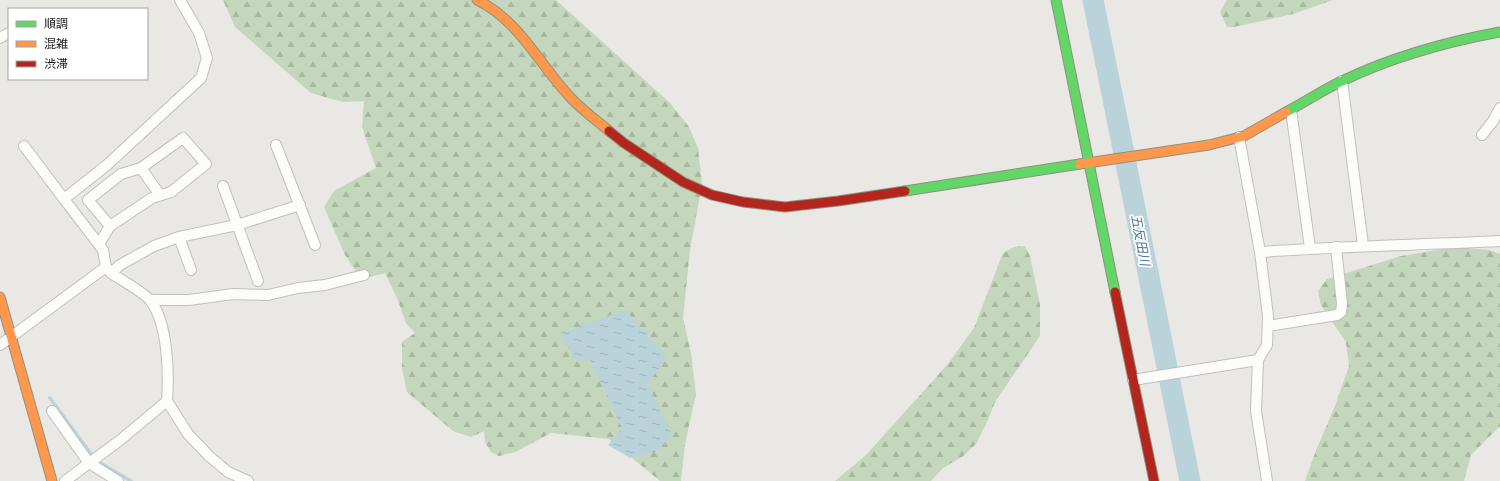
<svg xmlns="http://www.w3.org/2000/svg" width="1500" height="481" font-family="Mulish,'Noto Sans JP',sans-serif">
  <style>
    .forest { fill: url(#forest-firs) }
    .water { fill: url(#water-ripples) }
    .lines { fill: none; stroke-linecap: round; stroke-linejoin: round }
    .stream { stroke: #bad3da; stroke-width: 3.5 }
    .river { stroke: #bad3da; stroke-width: 21 }
    .street-casing { stroke: #c0c0be; stroke-width: 12 }
    .fast-casing { stroke: #8f917e; stroke-width: 11 }
    .slow-casing { stroke: #8f917e; stroke-width: 11 }
    .jam-casing { stroke: #8f917e; stroke-width: 11 }
    .street { stroke: #fcfcfb; stroke-width: 10 }
    .fast { stroke: #63d668; stroke-width: 9 }
    .slow { stroke: #ff974d; stroke-width: 9 }
    .jam { stroke: #b3261e; stroke-width: 9 }
    .labels { text-anchor: middle; stroke-width: 3.5; stroke-linejoin: round; paint-order: stroke }
    .water-label { font-size: 13px; font-style: italic; fill: #5277a0; stroke: #fff }
  </style>
  <defs>
    <pattern id="forest-firs" width="22" height="20" patternUnits="userSpaceOnUse"><rect width="22" height="20" fill="#c4d6bb"/><path d="M5 1l3.5 6h-7zM16 11l3.5 6h-7z" fill="#a8b7a0"/></pattern>
    <pattern id="water-ripples" width="26" height="14" patternUnits="userSpaceOnUse"><rect width="26" height="14" fill="#bad3da"/><path d="M2 4q2-2 4 0t4 0M15 11q2-2 4 0t4 0" fill="none" stroke="#9fb5ba"/></pattern>
  </defs>
  <rect width="100%" height="100%" fill="#e9e8e4"/>
  <g class="forest">
    <path d="M 223,0 L 556,0 L 670,103 L 689,127 L 698,148 L 702,185 L 690,250 L 683,318 L 691,353 L 696,394 L 685,444 L 681,481 L 660,481 L 609,439 L 551,433 L 515,452 L 499,456 L 491,452 L 485,442 L 484,431 L 471,437 L 453,431 L 407,392 L 402,369 L 402,342 L 415,333 L 406,323 L 397,298 L 385,273 L 361,279 L 345,255 L 324,207 L 334,191 L 376,168 L 362,127 L 364,101 L 343,102 L 311,93 L 235,27 Z"/>
    <path d="M 1227,0 L 1333,0 L 1293,14 L 1234,27 L 1227,27 L 1220,12 Z"/>
    <path d="M 1025,246 L 1030,256 L 1040,305 L 1040,336 L 995,402 L 988,420 L 976,444 L 962,457 L 943,468 L 931,481 L 835,481 L 866,455 L 948,364 L 974,328 L 1003,253 L 1014,247 Z"/>
    <path d="M 1455,247 L 1489,250 L 1500,254 L 1500,426 L 1471,455 L 1464,481 L 1305,481 L 1315,453 L 1335,406 L 1349,366 L 1346,342 L 1321,305 L 1318,291 L 1327,279 L 1401,256 Z"/>
  </g>
  <path class="water" d="M 625,310 L 667,357 L 648,383 L 672,436 L 655,452 L 630,458 L 608,445 L 622,428 L 590,360 L 576,361 L 560,333 Z"/>
  <g class="lines">
    <path class="stream" d="M 50,398 L 91,454 L 102,464 L 131,481"/>
    <path class="river" d="M 1093,0 L 1190,481"/>
    <g class="street-casing">
      <g id="street">
        <path d="M 0,38 L 9,33"/>
        <path d="M 1342,81 L 1363,245"/>
        <path d="M 1291,110 L 1310,248"/>
        <path d="M 1482,135 L 1493,121 L 1500,108"/>
        <path d="M 276,145 L 315,245"/>
        <path d="M 24,146 L 64,199"/>
        <path d="M 141,168 L 160,195"/>
        <path d="M 223,186 L 258,281"/>
        <path d="M 179,237 L 191,270"/>
        <path d="M 99,244 L 110,226 L 152,198 L 171,192 L 206,164 L 183,138 L 141,168 L 121,174 L 88,200 L 110,226"/>
        <path d="M 1260,252 C 1340,246 1420,245 1500,241"/>
        <path d="M 111,273 L 120,265 L 154,246 L 179,237 L 237,225 L 300,205"/>
        <path d="M 150,300 L 189,300 L 233,294 L 268,295 L 298,288 L 325,285 L 364,275"/>
        <path d="M 1268,326 L 1337,315 L 1341,312 L 1342,304 L 1336,247"/>
        <path d="M 0,345 L 106,267"/>
        <path d="M 1258,360 L 1256,411 L 1267,481"/>
        <path d="M 1133,380 L 1258,360 L 1267,345 L 1268,316 L 1260,252 L 1239,137"/>
        <path d="M 167,401 L 188,434 L 209,456 L 228,472 L 248,481"/>
        <path d="M 52,411 L 89,463 L 118,481"/>
        <path d="M 65,481 L 119,441 L 167,401 C 169,373 168,325 151,301 C 146,294 120,279 111,273 L 106,267 L 103,250 L 64,199 L 107,165 L 201,78 L 207,58 L 199,33 L 180,0"/>
      </g>
    </g>
    <g class="fast-casing">
      <g id="fast">
        <path d="M 1056,0 L 1115,292"/>
        <path d="M 1286,112 C 1305,102 1323,90 1342,81 C 1392,57 1446,42 1500,32"/>
        <path d="M 905,191 L 1080,164"/>
      </g>
    </g>
    <g class="slow-casing">
      <g id="slow">
        <path d="M 477,0 C 519,20 539,64 570,97 C 581,109 596,120 609,131"/>
        <path d="M 1080,164 L 1209,145 L 1244,136 L 1286,112"/>
        <path d="M 0,297 L 52,481"/>
      </g>
    </g>
    <g class="jam-casing">
      <g id="jam">
        <path d="M 609,131 L 624,143 L 683,182 L 712,195 L 743,202 L 785,207 L 838,201 L 905,191"/>
        <path d="M 1115,292 L 1154,481"/>
      </g>
    </g>
    <use href="#street" class="street"/>
    <use href="#fast" class="fast"/>
    <use href="#slow" class="slow"/>
    <use href="#jam" class="jam"/>
  </g>
  <g class="labels">
    <g class="water-label">
      <text transform="translate(1141 240) rotate(79)" y="5">五反田川</text>
    </g>
  </g>
  <rect x="8" y="8" width="140" height="72" fill="#ffffff" stroke="#a4a4a4"/>
  <rect x="16" y="21" width="20" height="6" fill="#63d668" stroke="#a4a4a4"/>
  <text x="44" y="28" font-size="12" fill="#1b1b1b">順調</text>
  <rect x="16" y="41" width="20" height="6" fill="#ff974d" stroke="#a4a4a4"/>
  <text x="44" y="48" font-size="12" fill="#1b1b1b">混雑</text>
  <rect x="16" y="61" width="20" height="6" fill="#b3261e" stroke="#a4a4a4"/>
  <text x="44" y="68" font-size="12" fill="#1b1b1b">渋滞</text>
</svg>
